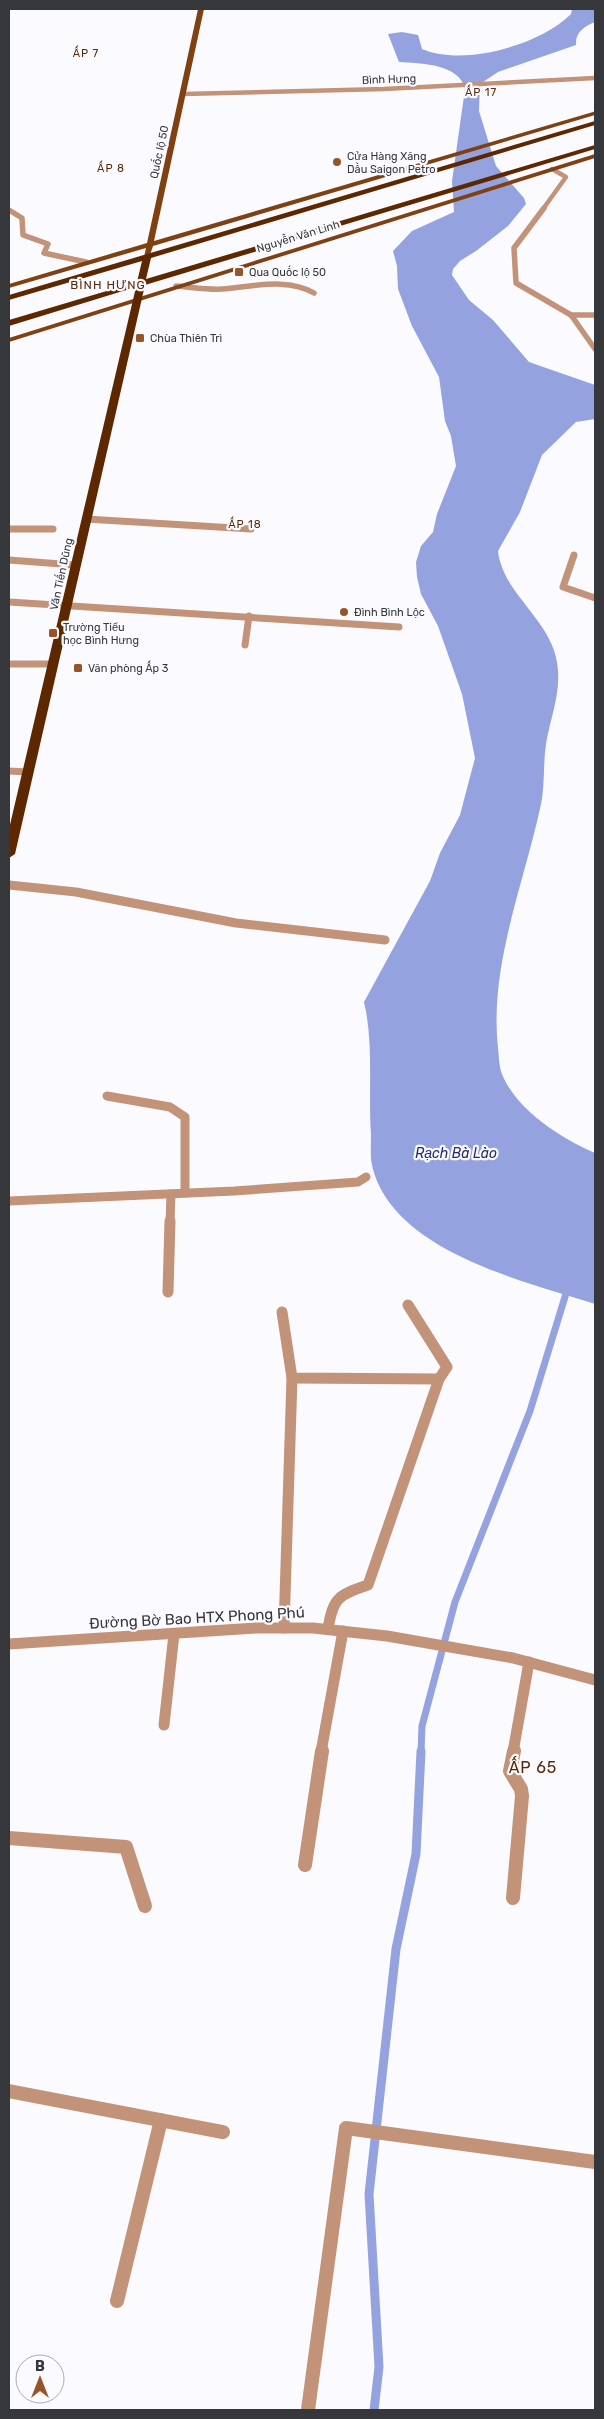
<svg xmlns="http://www.w3.org/2000/svg" width="604" height="2419" font-family="Rubik,sans-serif">
  <style>
    .water { fill: #94a2e0 }
    .lines { fill: none; stroke-linecap: round; stroke-linejoin: round }
    .stream-far1 { stroke: #94a2e0; stroke-width: 7 }
    .stream { stroke: #94a2e0; stroke-width: 9 }
    .street-far5 { stroke: #c29378; stroke-width: 4.5 }
    .street-far4 { stroke: #c29378; stroke-width: 5.5 }
    .street-far3 { stroke: #c29378; stroke-width: 7 }
    .street-far2 { stroke: #c29378; stroke-width: 9 }
    .street-far1 { stroke: #c29378; stroke-width: 11 }
    .street { stroke: #c29378; stroke-width: 14 }
    .primary { fill: #7f4012; fill-rule: evenodd }
    .highway { fill: #5d2800; fill-rule: evenodd }
    .poi-dot { fill: #985326; stroke: #fbfbff; stroke-width: 2 }
    .labels { text-anchor: middle; stroke-width: 4.5; stroke-linejoin: round; paint-order: stroke }
    .far-neighbourhood-label { font-size: 11px; letter-spacing: 1px; fill: #572a08; stroke: #fbfbff }
    .far-street-label { font-size: 11px; fill: #36373a; stroke: #fbfbff }
    .far-poi-label { font-size: 11px; fill: #36373a; stroke: #fbfbff; text-anchor: start }
    .far-quarter-label { font-size: 12px; letter-spacing: 1px; fill: #572a08; stroke: #fbfbff }
    .water-label { font-size: 14px; font-style: italic; fill: #252a72; stroke: #fbfbff }
    .near-street-label { font-size: 15px; fill: #36373a; stroke: #fbfbff }
    .near-neighbourhood-label { font-size: 16px; letter-spacing: 1px; fill: #572a08; stroke: #fbfbff }
  </style>
  <rect width="100%" height="100%" fill="#fbfbff"/>
  <path class="water" d="M 572,9 L 595,9 L 595,22 C 585,26 575,32 576,45 L 498,72 L 480,84 L 479,111 L 496,166 L 524,198 L 526,204 L 508,226 L 476,251 L 460,261 L 453,269 L 452,275 L 469,300 L 493,320 L 529,362 L 595,385 L 595,419 L 576,422 L 542,455 L 520,512 L 498,551 C 503,596 555,621 558,670 C 560,696 550,719 546,744 C 543,764 545,785 541,804 C 524,884 489,966 498,1048 C 499,1056 499,1067 502,1074 C 516,1110 562,1139 595,1153 L 595,1304 C 524,1281 391,1251 372,1165 C 370,1156 371,1145 371,1135 C 368,1092 374,1043 364,1002 L 430,881 L 440,853 L 460,815 L 475,758 L 462,694 L 438,626 L 421,594 L 417,577 L 416,562 L 421,546 L 433,532 L 437,514 L 456,466 L 451,436 L 445,421 L 439,377 L 412,326 L 398,289 L 397,266 L 393,251 L 412,231 L 454,212 L 452,181 L 465,89 C 460,64 420,63 399,62 L 388,34 L 402,32 L 418,35 L 422,49 C 464,67 540,45 571,14 Z"/>
  <g class="lines">
    <path class="stream-far1" d="M 421,1752 L 422,1726 L 455,1602 L 530,1411 L 568,1287"/>
    <path class="stream" d="M 374,2410 L 379,2367 L 369,2194 L 396,1949 L 416,1854 L 421,1751"/>
    <g class="street-far5">
      <path d="M 183,94 L 384,89 L 595,78"/>
      <path d="M 543,209 L 566,177 L 552,169"/>
    </g>
    <g class="street-far4">
      <path d="M 544,208 L 514,248 L 516,283 L 571,315 L 595,349"/>
      <path d="M 9,210 L 22,218 L 23,235 L 48,244 L 44,253 L 86,262"/>
      <path d="M 176,286 C 191,287 207,290 222,289 C 252,287 287,277 314,293"/>
      <path d="M 571,315 L 595,315"/>
    </g>
    <g class="street-far3">
      <path d="M 86,519 L 251,529"/>
      <path d="M 9,529 L 53,529"/>
      <path d="M 574,555 L 563,587 L 595,598"/>
      <path d="M 9,560 L 74,565"/>
      <path d="M 9,602 L 399,627"/>
      <path d="M 245,645 L 249,616"/>
      <path d="M 9,664 L 53,664"/>
      <path d="M 9,771 L 28,772"/>
    </g>
    <g class="street-far2">
      <path d="M 9,885 L 76,892 L 236,923 L 385,940"/>
      <path d="M 107,1096 L 170,1107 L 185,1117 L 185,1193"/>
      <path d="M 9,1201 L 234,1191 L 358,1182 L 366,1177"/>
      <path d="M 170,1223 L 171,1194"/>
    </g>
    <g class="street-far1">
      <path d="M 168,1292 L 170,1221"/>
      <path d="M 282,1312 L 292,1378 L 439,1379"/>
      <path d="M 284,1628 L 292,1378"/>
      <path d="M 328,1629 C 333,1597 339,1595 368,1585 L 439,1379 L 447,1367 L 408,1305"/>
      <path d="M 9,1644 L 256,1628 L 313,1628 L 387,1636 L 513,1658 L 595,1680"/>
      <path d="M 164,1725 L 174,1634"/>
      <path d="M 321,1752 L 343,1631"/>
      <path d="M 513,1752 L 529,1662"/>
    </g>
    <g class="street">
      <path d="M 9,1838 L 126,1847 L 145,1906"/>
      <path d="M 305,1865 L 322,1751"/>
      <path d="M 513,1898 L 522,1796 L 521,1789 L 510,1771 L 514,1751"/>
      <path d="M 9,2091 L 223,2132"/>
      <path d="M 117,2301 L 161,2120"/>
      <path d="M 308,2410 L 346,2128 L 595,2162"/>
    </g>
    <g class="primary">
      <path d="M 198,9 L 204,9 L 154,241 L 593,112 L 595,111 L 595,115 L 153,246 L 149,258 L 144,257 L 146,248 L 9,288 L 9,284 L 147,243 Z"/>
      <path d="M 595,154 L 595,158 L 9,342 L 9,338 Z"/>
    </g>
    <path class="highway" d="M 595,121 L 595,125 L 151,258 L 146,279 L 595,145 L 595,149 L 145,285 L 15,854 L 9,858 L 9,829 L 136,287 L 9,326 L 9,320 L 137,282 L 142,261 L 9,300 L 9,295 Z"/>
  </g>
  <g class="poi-dot">
    <circle cx="337" cy="162" r="5"/>
    <rect x="234" y="267" width="10" height="10" rx="2.5"/>
    <rect x="135" y="333" width="10" height="10" rx="2.5"/>
    <circle cx="344" cy="612" r="5"/>
    <rect x="48" y="628" width="10" height="10" rx="2.5"/>
    <rect x="73" y="663" width="10" height="10" rx="2.5"/>
  </g>
  <g class="labels">
    <g class="far-neighbourhood-label">
      <text x="86" y="57">ẤP 7</text>
      <text x="481" y="96">ẤP 17</text>
      <text x="111" y="172">ẤP 8</text>
      <text x="245" y="528">ẤP 18</text>
    </g>
    <g class="far-street-label">
      <text transform="translate(389 79) rotate(-2)" y="4">Bình Hưng</text>
      <text transform="translate(159 152) rotate(-78)" y="4">Quốc lộ 50</text>
      <text transform="translate(298 236) rotate(-17)" y="4">Nguyễn Văn Linh</text>
      <text transform="translate(61 574) rotate(-78)" y="4">Văn Tiến Dũng</text>
    </g>
    <g class="far-poi-label">
      <text x="347" y="160">Cửa Hàng Xăng<tspan x="347" dy="13">Dầu Saigon Petro</tspan></text>
      <text x="249" y="276">Qua Quốc lộ 50</text>
      <text x="150" y="342">Chùa Thiên Trì</text>
      <text x="354" y="616">Đình Bình Lộc</text>
      <text x="63" y="631">Trường Tiểu<tspan x="63" dy="13">học Bình Hưng</tspan></text>
      <text x="88" y="672">Văn phòng Ấp 3</text>
    </g>
    <g class="far-quarter-label">
      <text x="108" y="289">BÌNH HƯNG</text>
    </g>
    <g class="water-label">
      <text x="456" y="1158">Rạch Bà Lào</text>
    </g>
    <g class="near-street-label">
      <text transform="translate(197 1618) rotate(-3)" y="5">Đường Bờ Bao HTX Phong Phú</text>
    </g>
    <g class="near-neighbourhood-label">
      <text x="533" y="1773">ẤP 65</text>
    </g>
  </g>
  <rect width="604" height="2419" fill="none" stroke="#36373a" stroke-width="20"/>
  <g transform="translate(40 2379)"><circle r="24" fill="#fbfbff" stroke="#acadb0"/>
  <path d="M0-4L9 19L0 12L-9 19Z" fill="#985326"/>
  <text y="-8" font-size="14" font-weight="bold" text-anchor="middle" fill="#36373a">B</text>
  </g>
</svg>
